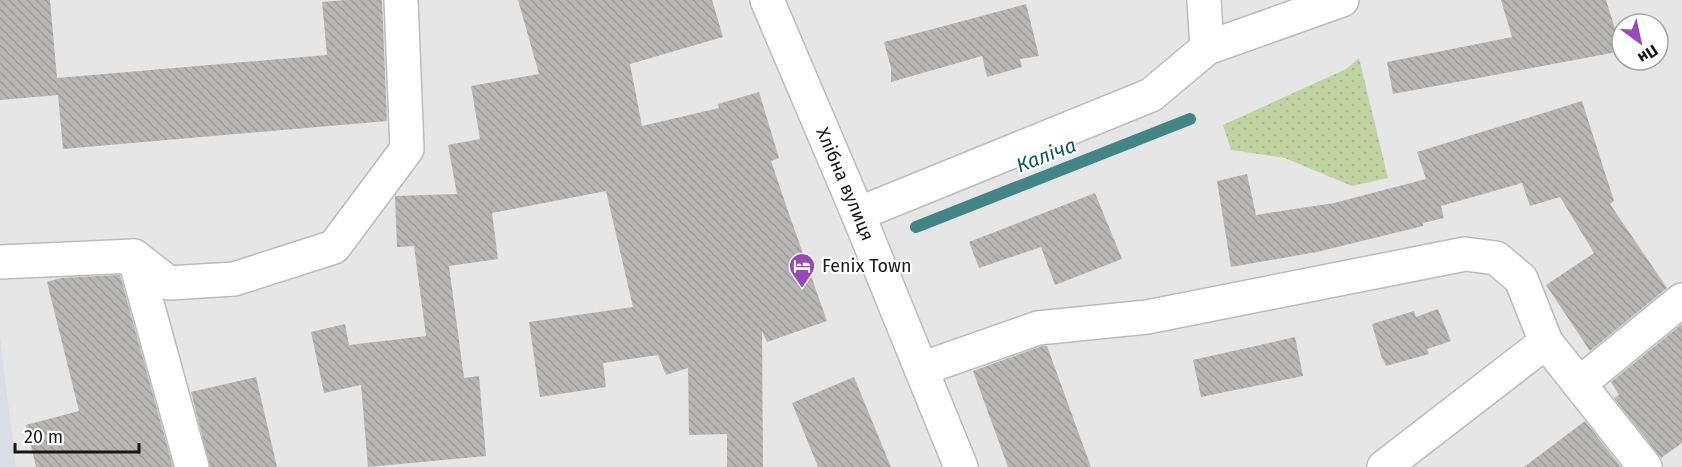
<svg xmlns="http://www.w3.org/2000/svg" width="1682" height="467" font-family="'Fira Sans',sans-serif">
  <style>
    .built { fill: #d9dee6 }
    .grass { fill: url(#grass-dots) }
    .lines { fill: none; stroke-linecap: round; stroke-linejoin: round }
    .stream { stroke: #428586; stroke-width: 12 }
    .building { fill: url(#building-back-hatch) }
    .minor-casing { stroke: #babbbc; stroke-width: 36 }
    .minor { stroke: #fff; stroke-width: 33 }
    .labels { text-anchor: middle; stroke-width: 4.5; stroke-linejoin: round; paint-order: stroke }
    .street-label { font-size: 18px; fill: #171718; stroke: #fff }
    .poi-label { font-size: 18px; fill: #171718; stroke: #fff; text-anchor: start }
    .water-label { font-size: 20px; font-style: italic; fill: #065c5d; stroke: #fff }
  </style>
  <defs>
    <pattern id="grass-dots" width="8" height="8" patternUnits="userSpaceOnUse" patternTransform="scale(1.5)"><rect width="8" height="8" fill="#c1d3a0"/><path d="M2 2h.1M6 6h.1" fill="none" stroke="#a5b489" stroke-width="1.8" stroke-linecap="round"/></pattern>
    <pattern id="building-back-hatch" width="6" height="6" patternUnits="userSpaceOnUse" patternTransform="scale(1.5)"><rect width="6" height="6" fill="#b7b6b5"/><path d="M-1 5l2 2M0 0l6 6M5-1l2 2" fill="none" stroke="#9d9c9b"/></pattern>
  </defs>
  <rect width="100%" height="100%" fill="#e6e6e7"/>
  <path class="built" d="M 0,337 L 16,467 L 0,467 Z"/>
  <path class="grass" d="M 1359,58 L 1388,178 L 1352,186 L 1285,158 L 1231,150 L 1223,125 L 1346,69 Z"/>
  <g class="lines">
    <path class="stream" d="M 916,227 L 1190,119"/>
  </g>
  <g class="building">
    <path d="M 0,0 L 50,0 L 57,78 L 327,55 L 322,2 L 346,0 L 382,0 L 387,121 L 63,149 L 58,95 L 0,100 Z"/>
    <path d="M 518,0 L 712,0 L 723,37 L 630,64 L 642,126 L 719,108 L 718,104 L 759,92 L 779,158 L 771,161 L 789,214 L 827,321 L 767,342 L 762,331 L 763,467 L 727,467 L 727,434 L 689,435 L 688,368 L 666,375 L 658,355 L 603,363 L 606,387 L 540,397 L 529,322 L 633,307 L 606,191 L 492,213 L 498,259 L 449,266 L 464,378 L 479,376 L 486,456 L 368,467 L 361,385 L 324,393 L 311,332 L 345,324 L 349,345 L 426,336 L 414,246 L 397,247 L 395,196 L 457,194 L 448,145 L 480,139 L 471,86 L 539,74 Z"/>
    <path d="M 1501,0 L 1606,0 L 1622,51 L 1393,94 L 1387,62 L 1512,37 Z"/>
    <path d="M 1026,4 L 1039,56 L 1020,59 L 1022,67 L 987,77 L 982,56 L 891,82 L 891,68 L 884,42 Z"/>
    <path d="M 1582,101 L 1614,201 L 1610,204 L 1667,288 L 1590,351 L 1546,285 L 1594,253 L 1560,197 L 1530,206 L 1522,183 L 1441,206 L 1444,218 L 1423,223 L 1423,226 L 1317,252 L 1231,267 L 1217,181 L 1247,174 L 1256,215 L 1334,203 L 1426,179 L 1417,152 Z"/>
    <path d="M 1095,193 L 1122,259 L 1055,285 L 1041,247 L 979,268 L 969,242 Z"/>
    <path d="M 120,275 L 173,467 L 36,467 L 26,425 L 79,411 L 47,282 L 61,278 Z"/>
    <path d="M 1438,309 L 1451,341 L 1427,349 L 1429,354 L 1386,366 L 1383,359 L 1382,359 L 1372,324 L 1414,311 L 1416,317 Z"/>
    <path d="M 1682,324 L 1682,443 L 1661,458 L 1614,398 L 1619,395 L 1611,382 Z"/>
    <path d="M 1295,337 L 1303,376 L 1201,397 L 1193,360 Z"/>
    <path d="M 1042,346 L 1047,346 L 1091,467 L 1008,467 L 973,371 Z"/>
    <path d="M 256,377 L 277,467 L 210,467 L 191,392 Z"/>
    <path d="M 854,377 L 891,467 L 818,467 L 792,403 Z"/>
    <path d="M 1585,421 L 1621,467 L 1524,467 Z"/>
  </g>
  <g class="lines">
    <g class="minor-casing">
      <g id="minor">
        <path id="s1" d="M 767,0 L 858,214 L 961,467"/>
        <path d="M 1204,0 L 1207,48"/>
        <path d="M 858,214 L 1151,95 L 1207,48 L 1342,0"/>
        <path d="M 134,256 L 192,467"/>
        <path d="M 0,262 L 134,256 L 169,283 L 234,279 L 334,247 L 407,149 L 401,0"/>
        <path d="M 921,369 L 1038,328 L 1147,317 L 1465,254 L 1496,258 L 1521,279 L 1546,342 L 1645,467"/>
        <path d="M 1579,384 L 1682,300"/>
        <path d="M 1384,467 L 1546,342"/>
      </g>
    </g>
    <use href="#minor" class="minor"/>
  </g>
  <defs>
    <g id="hotel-pin" transform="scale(1.35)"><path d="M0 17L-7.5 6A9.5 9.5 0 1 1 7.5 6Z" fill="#9848b9" stroke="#fff"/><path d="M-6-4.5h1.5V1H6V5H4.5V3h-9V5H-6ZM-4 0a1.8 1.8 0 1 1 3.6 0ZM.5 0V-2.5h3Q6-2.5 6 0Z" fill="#fff"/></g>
  </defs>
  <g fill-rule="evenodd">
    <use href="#hotel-pin" x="802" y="266"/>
  </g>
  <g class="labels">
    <g class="street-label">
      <text dy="6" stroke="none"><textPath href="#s1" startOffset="200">Хлібна вулиця</textPath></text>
    </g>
    <g class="poi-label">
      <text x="822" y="272">Fenix Town</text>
    </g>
    <g class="water-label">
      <text transform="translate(1046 155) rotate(-21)" y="7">Каліча</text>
    </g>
  </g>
  <g transform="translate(1640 42) rotate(147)"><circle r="28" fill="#ffffff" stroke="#a2a2a3" stroke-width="1.5"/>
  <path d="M0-4.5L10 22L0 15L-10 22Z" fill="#9848b9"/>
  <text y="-9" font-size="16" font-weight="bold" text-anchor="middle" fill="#171718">Пн</text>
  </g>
  <path d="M15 443v9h124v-9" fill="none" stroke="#171718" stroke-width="3"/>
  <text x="24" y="443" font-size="18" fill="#171718" stroke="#ffffff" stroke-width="4.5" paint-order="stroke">20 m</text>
</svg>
